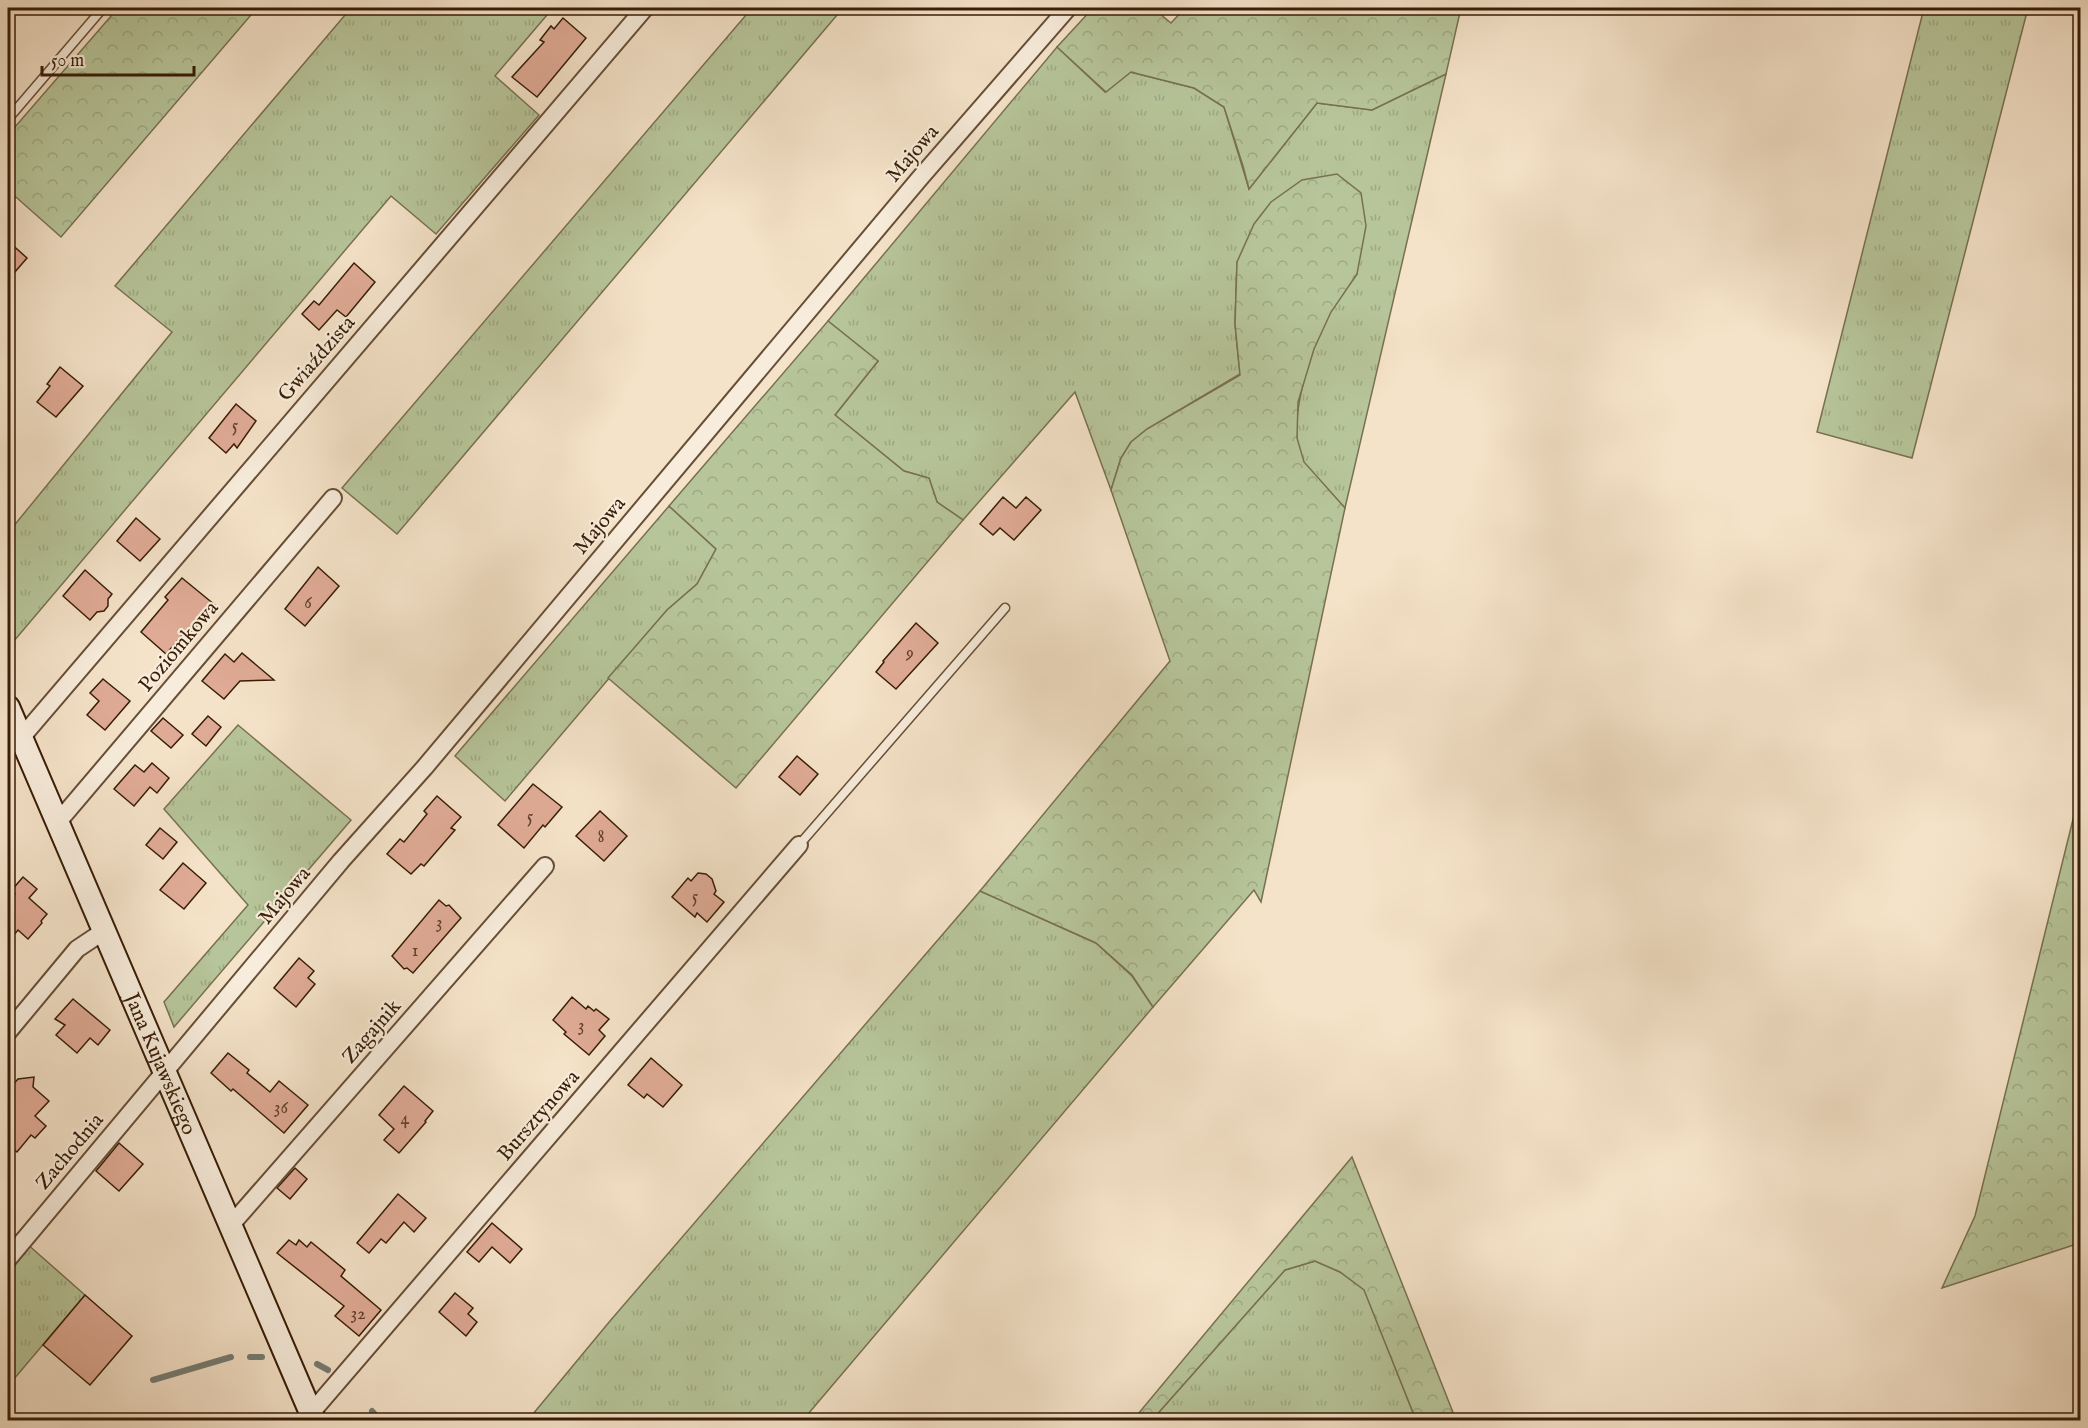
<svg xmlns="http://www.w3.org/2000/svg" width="2088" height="1428" font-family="'IM FELL English',serif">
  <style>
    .grass { fill: url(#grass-tufts); stroke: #787150; stroke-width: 1.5 }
    .forest { fill: url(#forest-crowns); stroke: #787150; stroke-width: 1.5 }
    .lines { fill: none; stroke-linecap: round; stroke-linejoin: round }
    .stream { stroke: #757d73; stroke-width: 6 }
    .building { fill: #e0ab96; stroke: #381d06; stroke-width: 1.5 }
    .service-casing { stroke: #674e37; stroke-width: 11 }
    .minor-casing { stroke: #674e37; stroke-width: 20 }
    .secondary-casing { stroke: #381d06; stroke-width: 26 }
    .service { stroke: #f8eddc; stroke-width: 8 }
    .minor { stroke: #f8eddc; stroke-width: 16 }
    .secondary { stroke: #f8eddc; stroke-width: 22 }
    .labels { text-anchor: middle; stroke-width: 4.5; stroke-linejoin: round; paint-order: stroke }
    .number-label { font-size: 18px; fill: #62402a }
    .street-label { font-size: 21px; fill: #381d06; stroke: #f8eddc }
  </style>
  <defs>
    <pattern id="grass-tufts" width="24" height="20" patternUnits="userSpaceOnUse" patternTransform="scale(1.5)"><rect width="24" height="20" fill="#b7c59a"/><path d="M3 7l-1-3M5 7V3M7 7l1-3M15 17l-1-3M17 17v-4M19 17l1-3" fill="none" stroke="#9ea983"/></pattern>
    <pattern id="forest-crowns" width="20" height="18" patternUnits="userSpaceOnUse" patternTransform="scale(1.5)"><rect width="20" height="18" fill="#b7c59a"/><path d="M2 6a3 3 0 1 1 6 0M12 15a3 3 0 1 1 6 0" fill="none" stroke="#9ea983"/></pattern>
  </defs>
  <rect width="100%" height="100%" fill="#f5e3c9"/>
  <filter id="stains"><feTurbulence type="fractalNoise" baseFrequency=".00333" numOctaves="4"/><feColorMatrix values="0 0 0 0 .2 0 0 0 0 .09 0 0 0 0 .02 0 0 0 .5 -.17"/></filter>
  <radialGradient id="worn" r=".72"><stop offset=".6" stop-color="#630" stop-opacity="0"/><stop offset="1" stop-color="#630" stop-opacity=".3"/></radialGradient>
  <g class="grass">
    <path d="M 351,8 L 553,8 L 495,76 L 539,115 L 436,234 L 391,196 L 8,648 L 8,533 L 172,332 L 115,286 Z"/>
    <path d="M 752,8 L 843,8 L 397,534 L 342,488 Z"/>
    <path d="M 1924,8 L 2028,8 L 1912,458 L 1817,432 Z"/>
    <path d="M 1057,47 L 1105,92 L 1130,72 L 1194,88 L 1224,107 L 1249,189 L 1317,103 L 1372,110 L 1446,74 L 1345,508 C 1333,495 1312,477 1304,463 C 1283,427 1312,346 1330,312 C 1338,299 1348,287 1357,274 L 1237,262 L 1235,324 L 1240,374 L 1147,429 L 1131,442 L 1121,458 L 1111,490 L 1075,392 L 963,520 L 937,502 L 929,478 L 904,471 L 835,415 L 878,361 L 828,321 Z"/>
    <path d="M 669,506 L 716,549 L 697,584 L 667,610 L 505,801 L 455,756 Z"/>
    <path d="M 238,725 L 351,820 L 174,1027 L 164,1002 L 248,905 L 164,809 Z"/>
    <path d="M 980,891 L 1096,943 L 1132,976 L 1153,1007 L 803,1420 L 528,1420 L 610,1321 Z"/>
    <path d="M 26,1243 L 85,1295 L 8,1386 L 8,1264 Z"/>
    <path d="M 1315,1261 L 1340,1272 L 1364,1289 L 1416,1420 L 1152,1420 L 1285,1270 Z"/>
  </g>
  <g class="forest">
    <path d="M 118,8 L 257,8 L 61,237 L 8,190 L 8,135 Z"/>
    <path d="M 1093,8 L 1153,8 L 1171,23 L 1185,8 L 1461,8 L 1446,74 L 1372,110 L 1317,103 L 1249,189 L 1243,166 L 1224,107 L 1194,88 L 1131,72 L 1106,92 L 1057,47 Z"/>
    <path d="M 1337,174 L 1361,193 L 1366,226 L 1357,274 L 1331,312 L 1314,349 L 1298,402 L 1297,438 L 1304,462 L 1345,508 L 1261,902 L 1254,890 L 1153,1007 L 1132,975 L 1096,943 L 980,891 L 1170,661 L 1111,490 L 1121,458 L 1131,442 L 1147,429 L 1240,375 L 1235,324 L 1237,262 L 1254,224 L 1271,202 L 1302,180 Z"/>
    <path d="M 828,321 L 878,361 L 835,415 L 904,471 L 929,478 L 937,502 L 963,520 L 736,788 L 608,678 L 667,610 L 697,584 L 716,549 L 669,506 Z"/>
    <path d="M 2080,791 L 2080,1243 L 1942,1288 L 1975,1216 Z"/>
    <path d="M 1352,1157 L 1456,1420 L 1416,1420 L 1364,1290 L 1340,1272 L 1315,1261 L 1285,1270 L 1152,1420 L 1133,1420 Z"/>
  </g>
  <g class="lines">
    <g class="stream">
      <path d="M 250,1357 L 262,1357"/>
      <path d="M 317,1364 L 328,1370"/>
      <path d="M 153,1380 L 231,1357"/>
      <path d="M 372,1411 L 380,1420"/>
    </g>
  </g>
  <g class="building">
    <path d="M 563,18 L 586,38 L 537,97 L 512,77 L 544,42 L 540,40 L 551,26 L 554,29 Z"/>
    <path d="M 8,241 L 27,258 L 8,280 Z"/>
    <path d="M 354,263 L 375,282 L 346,317 L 337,310 L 319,330 L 302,314 L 314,301 L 319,305 Z"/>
    <path d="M 60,367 L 83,386 L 56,417 L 37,402 L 50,386 L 47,384 Z"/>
    <path d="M 236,404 L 256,421 L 237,448 L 234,444 L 226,453 L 209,438 Z"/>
    <path d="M 1003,497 L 1016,508 L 1026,497 L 1041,510 L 1014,540 L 1000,528 L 993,535 L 980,524 Z"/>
    <path d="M 136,518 L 160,539 L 140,561 L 117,541 Z"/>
    <path d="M 318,567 L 339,586 L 305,626 L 285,609 Z"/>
    <path d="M 85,570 L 112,594 L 108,599 L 108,606 L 104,611 L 97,612 L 90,620 L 63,596 Z"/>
    <path d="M 182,578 L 215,605 L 189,635 L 185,632 L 166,654 L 141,632 L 168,600 L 165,597 Z"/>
    <path d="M 916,623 L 938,643 L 896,689 L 876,672 L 884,662 L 883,661 Z"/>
    <path d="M 242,653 L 274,680 L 240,681 L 224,699 L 202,681 L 225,654 L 234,662 Z"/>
    <path d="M 103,679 L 130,701 L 105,730 L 87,715 L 99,701 L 90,693 Z"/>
    <path d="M 208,716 L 221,727 L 206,746 L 192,734 Z"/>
    <path d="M 163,718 L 183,735 L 171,748 L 151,731 Z"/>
    <path d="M 797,756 L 818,774 L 800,795 L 779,777 Z"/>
    <path d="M 152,763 L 169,778 L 157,793 L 150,787 L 134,806 L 114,789 L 135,765 L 144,772 Z"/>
    <path d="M 533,784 L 562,807 L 545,827 L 543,825 L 524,848 L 498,825 Z"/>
    <path d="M 437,796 L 461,817 L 451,828 L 455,830 L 424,866 L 421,864 L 411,874 L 387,854 L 400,839 L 404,842 L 427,814 L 424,811 Z"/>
    <path d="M 600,811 L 627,836 L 604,861 L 576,836 Z"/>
    <path d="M 160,828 L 177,842 L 163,859 L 146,845 Z"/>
    <path d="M 183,863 L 206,883 L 184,909 L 160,890 Z"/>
    <path d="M 698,873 L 706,874 L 712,879 L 716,891 L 714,894 L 724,902 L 707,922 L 697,913 L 695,917 L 672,897 L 688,878 L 691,881 Z"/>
    <path d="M 23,877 L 37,889 L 29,898 L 47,914 L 41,921 L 42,923 L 28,939 L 18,930 L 8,942 L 8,902 L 15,894 L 11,891 Z"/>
    <path d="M 439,900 L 446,906 L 449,905 L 461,918 L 413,973 L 407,968 L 404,969 L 392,956 Z"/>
    <path d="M 299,958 L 314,971 L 308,978 L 315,984 L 296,1007 L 274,988 Z"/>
    <path d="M 572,997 L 586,1009 L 588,1006 L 594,1011 L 596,1009 L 609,1019 L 599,1030 L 605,1036 L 589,1055 L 564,1034 L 566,1032 L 553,1020 Z"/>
    <path d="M 73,999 L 110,1030 L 98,1045 L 90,1038 L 77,1053 L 56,1035 L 65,1025 L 55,1019 Z"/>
    <path d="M 228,1053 L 249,1070 L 247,1073 L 270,1092 L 279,1081 L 308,1105 L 284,1133 L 233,1089 L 231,1091 L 211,1073 Z"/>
    <path d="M 651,1058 L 682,1085 L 663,1107 L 647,1094 L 644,1098 L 628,1085 Z"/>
    <path d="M 34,1077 L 33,1087 L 49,1101 L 35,1116 L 46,1126 L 35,1138 L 31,1135 L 17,1152 L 8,1144 L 8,1090 L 18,1079 Z"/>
    <path d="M 404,1086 L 433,1111 L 425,1121 L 426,1122 L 399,1153 L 384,1140 L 394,1129 L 379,1115 Z"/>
    <path d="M 119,1143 L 143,1164 L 119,1191 L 96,1171 Z"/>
    <path d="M 295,1168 L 307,1179 L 290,1199 L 277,1188 Z"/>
    <path d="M 398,1194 L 426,1218 L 414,1232 L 404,1222 L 386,1243 L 381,1239 L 369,1253 L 357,1243 Z"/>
    <path d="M 492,1223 L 522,1249 L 510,1263 L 492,1247 L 479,1262 L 467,1252 Z"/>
    <path d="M 289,1240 L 296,1245 L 299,1240 L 307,1247 L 311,1242 L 345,1270 L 341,1276 L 381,1310 L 359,1336 L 335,1316 L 344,1306 L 277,1253 Z"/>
    <path d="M 455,1293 L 473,1308 L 468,1314 L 477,1322 L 466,1336 L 439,1312 Z"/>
    <path d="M 85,1295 L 132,1336 L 90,1385 L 43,1345 Z"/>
  </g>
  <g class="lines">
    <g class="service-casing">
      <g id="service">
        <path d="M 8,119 L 103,8"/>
        <path d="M 799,845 L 1005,608"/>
      </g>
    </g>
    <g class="minor-casing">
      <g id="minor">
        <path d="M 21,738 C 228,493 438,252 645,8"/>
        <path d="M 58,822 L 333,498"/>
        <path d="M 8,1032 L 77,949 L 104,931"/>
        <path d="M 230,1226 L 545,866"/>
        <path d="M 8,1259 L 341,861 L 425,767 L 920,178 L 1068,8"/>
        <path d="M 311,1413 L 799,845"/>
      </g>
    </g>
    <g class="secondary-casing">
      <g id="secondary">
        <path id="s1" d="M 8,707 L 314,1420"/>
      </g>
    </g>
    <use href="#service" class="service"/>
    <use href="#minor" class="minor"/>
    <use href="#secondary" class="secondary"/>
  </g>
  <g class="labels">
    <g class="number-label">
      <text x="235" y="431">5</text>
      <text x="308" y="608">6</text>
      <text x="910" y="658">9</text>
      <text x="530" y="822">5</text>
      <text x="601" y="842">8</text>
      <text x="695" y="902">5</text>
      <text x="439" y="928">3</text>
      <text x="415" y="956">1</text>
      <text x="581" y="1031">3</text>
      <text x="281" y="1113">36</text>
      <text x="405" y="1124">4</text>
      <text x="358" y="1319">32</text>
    </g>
    <g class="street-label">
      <text transform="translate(912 153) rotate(-49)" y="7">Majowa</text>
      <text transform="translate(316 358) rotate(-49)" y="7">Gwiaździsta</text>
      <text transform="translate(599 525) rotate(-50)" y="7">Majowa</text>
      <text transform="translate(178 646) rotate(-50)" y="7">Poziomkowa</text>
      <text transform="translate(284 895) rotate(-50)" y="7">Majowa</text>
      <text transform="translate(371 1031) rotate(-49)" y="7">Zagajnik</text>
      <text dy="7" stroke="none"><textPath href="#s1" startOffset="388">Jana Kujawskiego</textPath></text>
      <text transform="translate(538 1115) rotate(-49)" y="7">Bursztynowa</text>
      <text transform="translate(69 1151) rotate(-50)" y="7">Zachodnia</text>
    </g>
  </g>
  <rect width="2088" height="1428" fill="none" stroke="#f5e3c9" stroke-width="30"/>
  <rect x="9" y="9" width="2070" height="1410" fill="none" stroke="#381d06" stroke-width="3"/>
  <rect x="15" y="15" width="2058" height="1398" fill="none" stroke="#381d06" stroke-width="1.5"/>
  <path d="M42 66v9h152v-9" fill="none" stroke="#381d06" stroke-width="3"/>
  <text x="51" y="66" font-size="18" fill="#381d06" stroke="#f8eddc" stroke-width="4.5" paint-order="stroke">50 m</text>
  <rect width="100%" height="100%" filter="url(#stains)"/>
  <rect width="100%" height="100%" fill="url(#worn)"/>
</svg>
